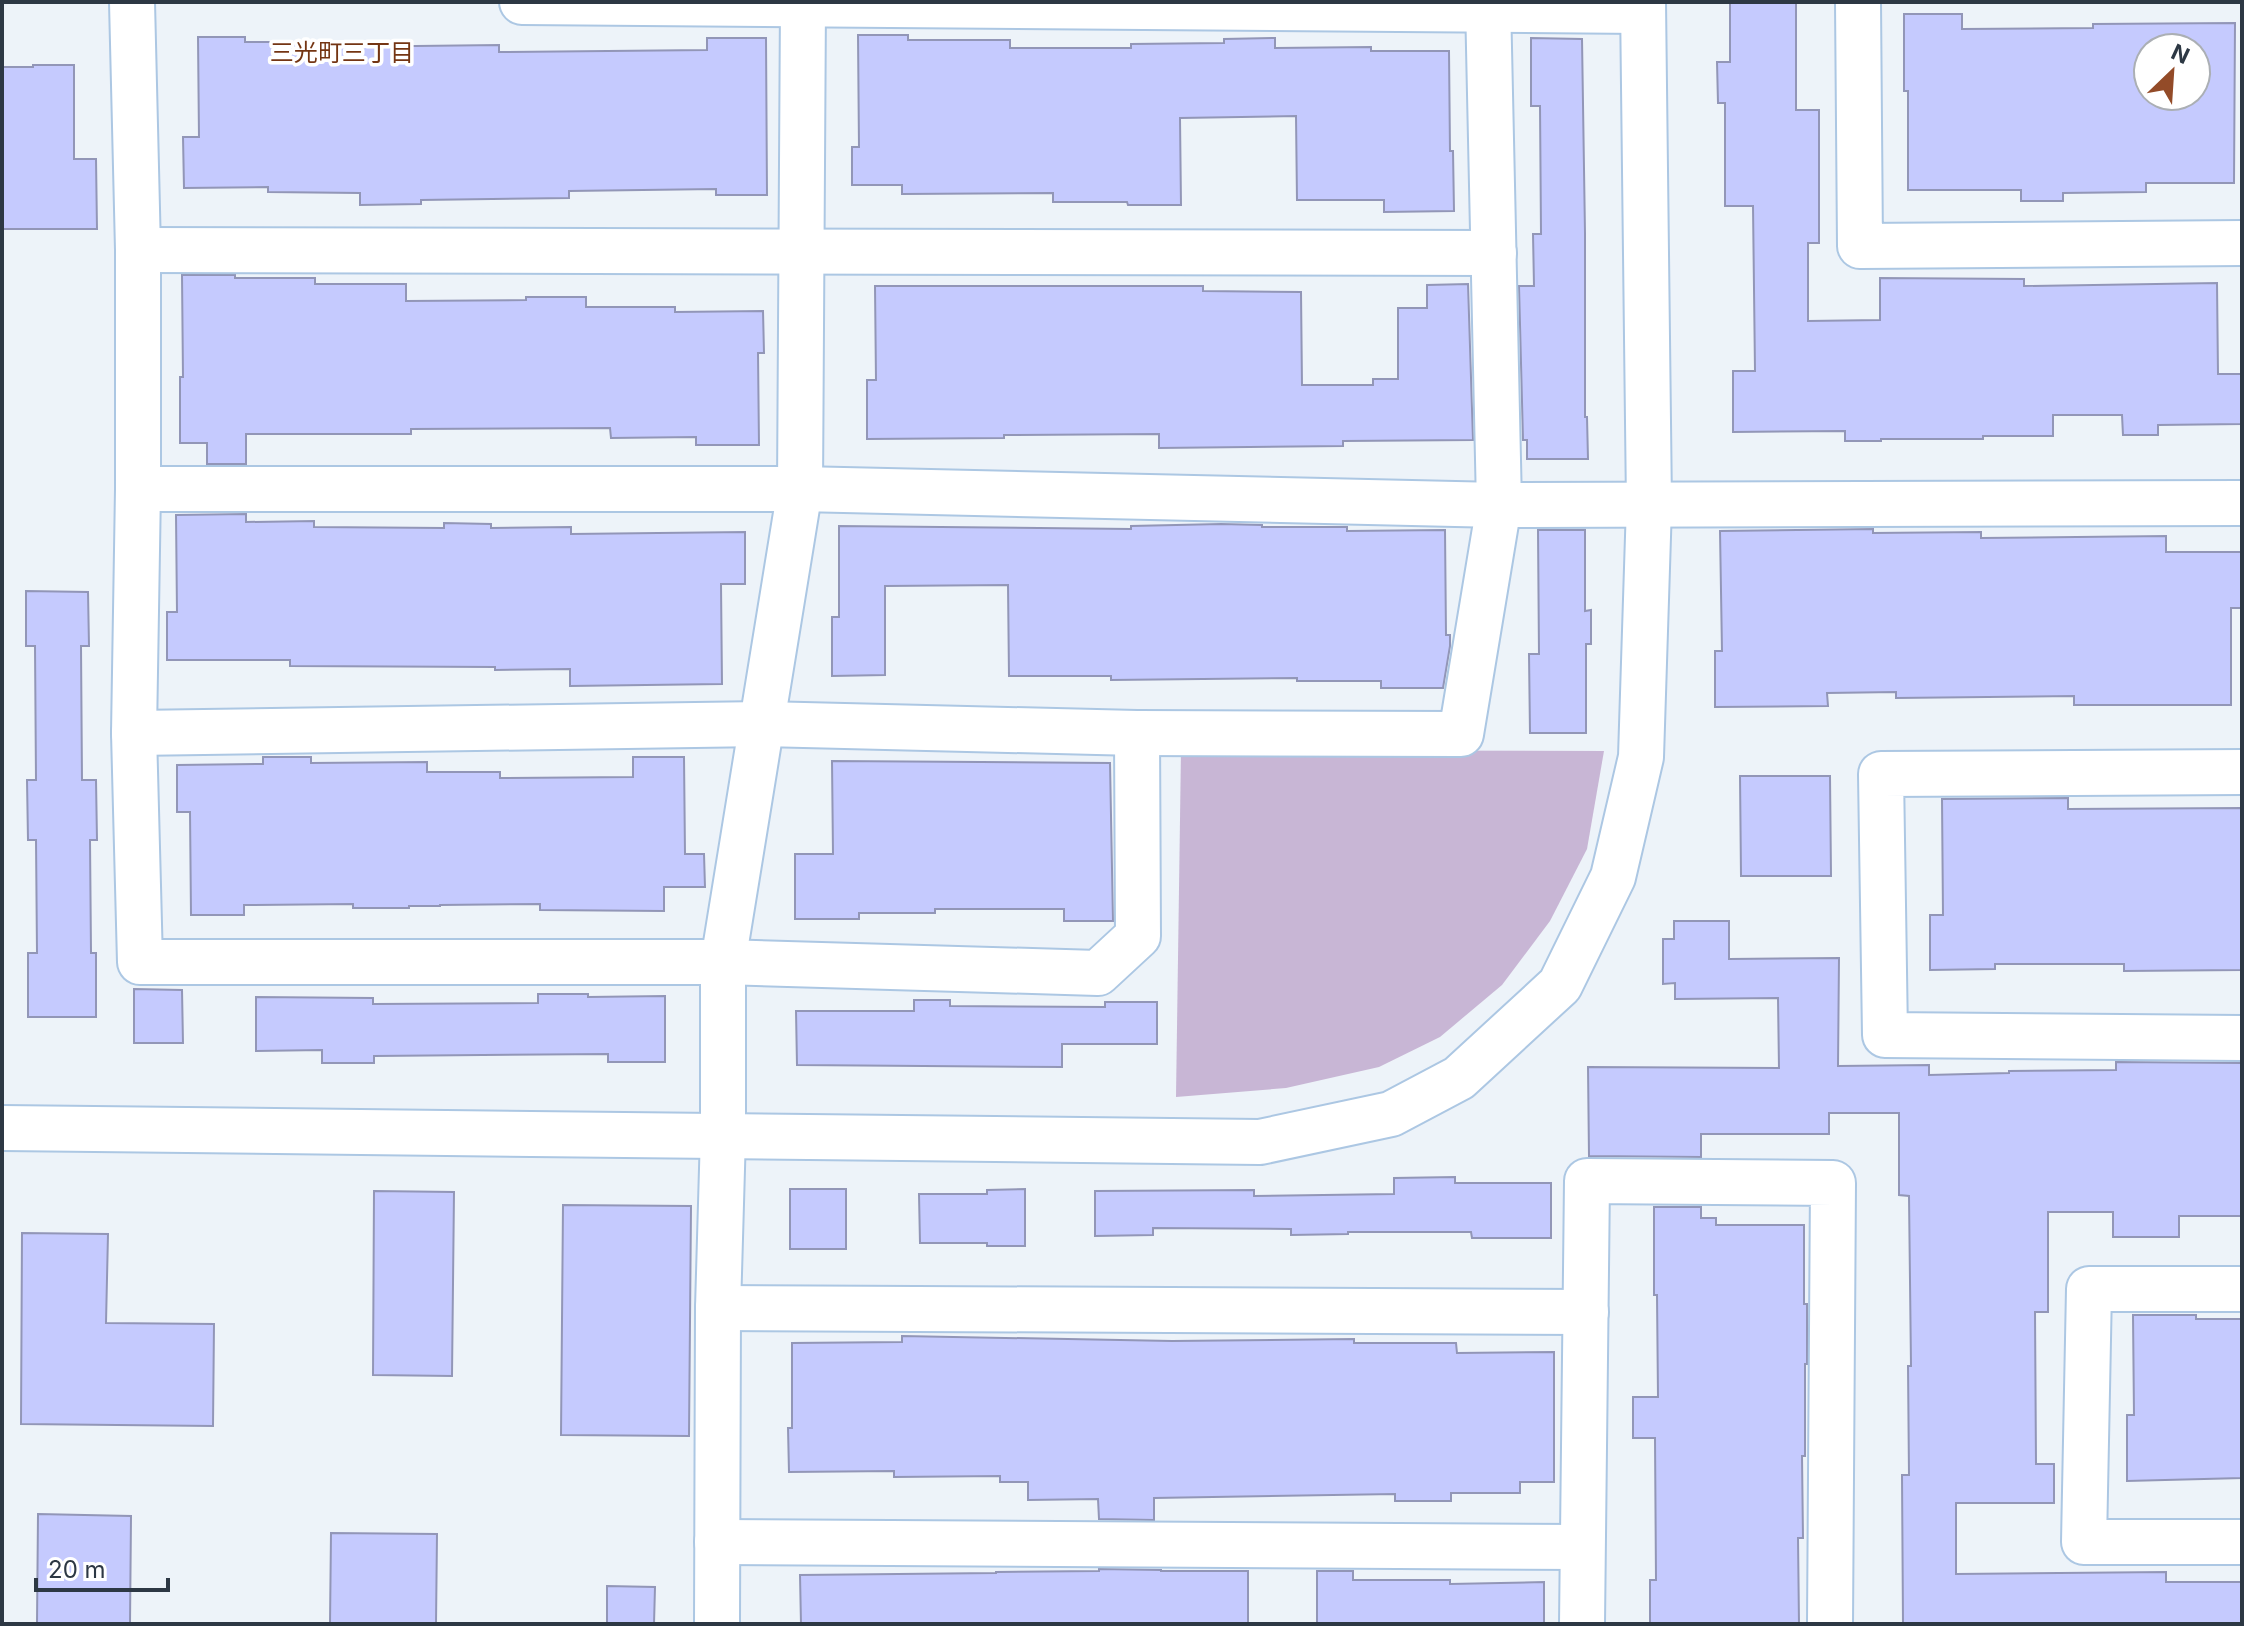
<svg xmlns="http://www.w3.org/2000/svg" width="2244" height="1626" font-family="Inter,'Noto Sans JP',sans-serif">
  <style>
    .green { fill: #c8b6d5 }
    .building { fill: #c5cafe; stroke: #9296b7; stroke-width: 2; fill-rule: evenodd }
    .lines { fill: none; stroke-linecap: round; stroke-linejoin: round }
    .minor-casing { stroke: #acc7e3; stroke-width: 48 }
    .minor { stroke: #fff; stroke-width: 44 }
    .labels { text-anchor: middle; stroke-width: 7; stroke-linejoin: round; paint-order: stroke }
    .neighbourhood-label { font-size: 24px; fill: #743513; stroke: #fff }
  </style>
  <rect width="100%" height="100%" fill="#edf3f9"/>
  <path class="green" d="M 1181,750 L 1604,751 L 1587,849 L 1550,921 L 1502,985 L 1440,1037 L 1379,1067 L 1286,1088 L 1176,1097 Z"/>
  <g class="building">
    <path d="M 1730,2 L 1796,2 L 1796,110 L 1819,110 L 1819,243 L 1808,243 L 1808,321 L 1880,320 L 1880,278 L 2024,279 L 2024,286 L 2217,283 L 2218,374 L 2242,374 L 2242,424 L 2158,425 L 2158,435 L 2123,435 L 2122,415 L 2053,415 L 2053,436 L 1983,436 L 1983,439 L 1881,439 L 1881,441 L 1845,441 L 1845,431 L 1733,432 L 1733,371 L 1755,371 L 1753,206 L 1725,206 L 1725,103 L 1718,103 L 1717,62 L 1730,62 Z"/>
    <path d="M 1904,14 L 1962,14 L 1962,29 L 2093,28 L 2093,24 L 2235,23 L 2234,183 L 2146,183 L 2146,192 L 2063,193 L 2063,201 L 2021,201 L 2021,190 L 1908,190 L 1908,91 L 1904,91 ZM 2148,48 L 2196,48 L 2196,96 L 2148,96 Z"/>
    <path d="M 858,35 L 908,35 L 908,40 L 1010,40 L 1010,48 L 1131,48 L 1131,44 L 1224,43 L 1224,39 L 1275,38 L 1275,48 L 1371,47 L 1371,51 L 1449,51 L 1450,151 L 1453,151 L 1454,211 L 1384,212 L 1384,200 L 1297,200 L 1296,116 L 1180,118 L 1181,205 L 1128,205 L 1127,202 L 1053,202 L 1053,193 L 902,194 L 902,185 L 852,185 L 852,147 L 859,147 Z"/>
    <path d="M 198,37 L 245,37 L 245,42 L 332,42 L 332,47 L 499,45 L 499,52 L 707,50 L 707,38 L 766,38 L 767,195 L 716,195 L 716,189 L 569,191 L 569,198 L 421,200 L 421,204 L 360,205 L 360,193 L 268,192 L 268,187 L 184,188 L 183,137 L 199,137 Z"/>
    <path d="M 1531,38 L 1582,39 L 1585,233 L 1585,417 L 1587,417 L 1588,459 L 1527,459 L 1527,440 L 1523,440 L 1519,286 L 1534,286 L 1533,234 L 1541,234 L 1540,106 L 1531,106 Z"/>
    <path d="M 33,65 L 74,65 L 74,159 L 96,159 L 97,229 L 2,229 L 2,67 L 33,67 Z"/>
    <path d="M 182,275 L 235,275 L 235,278 L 315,278 L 315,284 L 406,284 L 406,301 L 526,300 L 526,297 L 586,297 L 586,307 L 675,307 L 675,312 L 763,311 L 764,353 L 758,353 L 759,445 L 696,445 L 696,437 L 611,438 L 610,428 L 411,429 L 411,434 L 246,434 L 246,464 L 207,464 L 207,443 L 180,443 L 180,377 L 183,377 Z"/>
    <path d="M 1468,284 L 1473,440 L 1343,441 L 1343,446 L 1159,448 L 1159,434 L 1004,435 L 1004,438 L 867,439 L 867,380 L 876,380 L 875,286 L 1203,286 L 1203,291 L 1301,292 L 1302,385 L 1373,385 L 1373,379 L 1398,379 L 1398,308 L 1427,308 L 1427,285 Z"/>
    <path d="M 246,514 L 246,522 L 314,521 L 314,527 L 444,528 L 444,523 L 491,524 L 491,528 L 571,527 L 571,534 L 745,532 L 745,584 L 721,584 L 722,684 L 570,686 L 570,669 L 495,670 L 495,667 L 290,666 L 290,660 L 167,660 L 167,612 L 177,612 L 176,515 Z"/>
    <path d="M 1221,524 L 1262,525 L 1262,527 L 1347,527 L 1347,531 L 1445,530 L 1446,635 L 1450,635 L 1450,646 L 1443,688 L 1381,688 L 1381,681 L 1297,681 L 1297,678 L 1111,680 L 1111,676 L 1009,676 L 1008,585 L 885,586 L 885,675 L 832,676 L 832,617 L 839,617 L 839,526 L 1131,529 L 1131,526 Z"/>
    <path d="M 1873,529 L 1873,533 L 1981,532 L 1981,538 L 2166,536 L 2166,552 L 2242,552 L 2242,608 L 2231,608 L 2231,705 L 2074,705 L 2074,696 L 1896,698 L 1896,692 L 1827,693 L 1828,706 L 1715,707 L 1715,651 L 1722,651 L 1720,531 Z"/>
    <path d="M 1538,530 L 1585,530 L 1585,611 L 1591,610 L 1591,644 L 1586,644 L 1586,733 L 1530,733 L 1529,654 L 1539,654 Z"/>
    <path d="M 26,591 L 88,592 L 89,646 L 81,646 L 82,780 L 96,780 L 97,840 L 90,840 L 91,953 L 96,953 L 96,1017 L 28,1017 L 28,953 L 37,953 L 36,840 L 28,840 L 27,780 L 36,780 L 35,646 L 26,646 Z"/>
    <path d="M 263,757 L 311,757 L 311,763 L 427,762 L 427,772 L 500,772 L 500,778 L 633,777 L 633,757 L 684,757 L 685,854 L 704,854 L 705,887 L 664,887 L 664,911 L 540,910 L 540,904 L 440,905 L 440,906 L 409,906 L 409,908 L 353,908 L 353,904 L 244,905 L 244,915 L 191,915 L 190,812 L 177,812 L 177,765 L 263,764 Z"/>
    <path d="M 832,761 L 1110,763 L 1113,921 L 1064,921 L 1064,909 L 935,909 L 935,913 L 859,913 L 859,919 L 795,919 L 795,854 L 833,854 Z"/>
    <path d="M 1740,776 L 1830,776 L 1831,876 L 1741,876 Z"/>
    <path d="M 2068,798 L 2068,809 L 2242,808 L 2242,970 L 2124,971 L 2124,964 L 1995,964 L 1995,969 L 1930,970 L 1930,915 L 1943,915 L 1942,799 Z"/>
    <path d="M 1674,921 L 1729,921 L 1729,959 L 1839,958 L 1838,1066 L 1929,1065 L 1929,1075 L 2009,1073 L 2009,1071 L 2116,1070 L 2116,1062 L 2242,1063 L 2242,1216 L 2179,1216 L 2179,1237 L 2113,1237 L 2113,1212 L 2048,1212 L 2048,1312 L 2035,1312 L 2036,1464 L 2054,1464 L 2054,1503 L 1956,1503 L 1956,1574 L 2166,1572 L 2166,1582 L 2242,1582 L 2242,1624 L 1903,1624 L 1902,1475 L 1909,1475 L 1908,1366 L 1911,1366 L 1909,1196 L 1899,1195 L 1899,1113 L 1829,1113 L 1829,1134 L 1701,1134 L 1701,1157 L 1589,1156 L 1588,1067 L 1779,1068 L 1778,998 L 1675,999 L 1675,983 L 1663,984 L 1663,939 L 1674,939 Z"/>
    <path d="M 134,989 L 182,990 L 183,1043 L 134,1043 Z"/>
    <path d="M 538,994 L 588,994 L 588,997 L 665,996 L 665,1062 L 608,1062 L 608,1054 L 374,1056 L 374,1063 L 322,1063 L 322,1050 L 256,1051 L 256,997 L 373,998 L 373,1004 L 538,1003 Z"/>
    <path d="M 914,1000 L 950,1000 L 950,1006 L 1105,1007 L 1105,1002 L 1157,1002 L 1157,1044 L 1062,1044 L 1062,1067 L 797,1065 L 796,1011 L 914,1011 Z"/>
    <path d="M 1455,1177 L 1455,1183 L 1551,1183 L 1551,1238 L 1472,1238 L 1471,1232 L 1348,1232 L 1348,1234 L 1291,1235 L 1291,1229 L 1153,1228 L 1153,1235 L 1095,1236 L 1095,1191 L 1254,1190 L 1254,1196 L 1394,1194 L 1394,1178 Z"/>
    <rect x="790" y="1189" width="56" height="60"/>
    <path d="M 1025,1189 L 1025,1246 L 987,1246 L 987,1243 L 920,1243 L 919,1194 L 987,1194 L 987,1190 Z"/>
    <path d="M 374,1191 L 454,1192 L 452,1376 L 373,1375 Z"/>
    <path d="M 563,1205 L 691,1206 L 689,1436 L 561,1435 Z"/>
    <path d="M 1654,1207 L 1701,1207 L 1701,1218 L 1716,1218 L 1716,1225 L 1804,1225 L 1804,1304 L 1807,1304 L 1807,1364 L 1805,1364 L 1805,1456 L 1802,1456 L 1803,1538 L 1798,1538 L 1799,1624 L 1650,1624 L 1650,1580 L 1656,1580 L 1655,1438 L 1633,1438 L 1633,1397 L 1658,1397 L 1657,1295 L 1654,1295 Z"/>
    <path d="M 22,1233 L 108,1234 L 106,1323 L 214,1324 L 213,1426 L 21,1424 Z"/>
    <path d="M 2133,1315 L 2196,1315 L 2196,1319 L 2242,1319 L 2242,1478 L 2127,1481 L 2127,1415 L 2134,1415 Z"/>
    <path d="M 902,1336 L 1172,1341 L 1354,1339 L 1354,1343 L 1456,1343 L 1457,1353 L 1554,1352 L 1554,1482 L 1520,1482 L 1520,1493 L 1451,1493 L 1451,1501 L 1395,1501 L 1395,1494 L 1154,1498 L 1154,1520 L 1099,1519 L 1098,1499 L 1028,1500 L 1028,1482 L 1000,1482 L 1000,1476 L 894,1477 L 894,1471 L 789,1472 L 788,1428 L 792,1428 L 792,1343 L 902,1342 Z"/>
    <path d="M 38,1514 L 131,1516 L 130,1624 L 37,1624 Z"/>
    <path d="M 331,1533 L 437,1534 L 436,1624 L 330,1624 Z"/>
    <path d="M 1099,1569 L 1161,1570 L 1161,1571 L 1248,1571 L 1248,1624 L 801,1624 L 800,1575 L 996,1573 L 996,1572 L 1099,1571 Z"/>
    <path d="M 1317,1571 L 1353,1571 L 1353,1580 L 1450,1580 L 1450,1584 L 1544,1582 L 1544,1624 L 1317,1624 Z"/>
    <path d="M 607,1586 L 655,1587 L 654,1624 L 607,1624 Z"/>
  </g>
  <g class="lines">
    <g class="minor-casing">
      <g id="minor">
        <path d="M 132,2 L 138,250 L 138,489 L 134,733 L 140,962 L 723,962 L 1098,973 L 1138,936 L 1137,733"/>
        <path d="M 522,2 L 1643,11"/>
        <path d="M 1858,2 L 1860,246 L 2242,243"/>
        <path d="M 138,250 L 1494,253"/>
        <path d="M 138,489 L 800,489 L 1499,505 L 2242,503"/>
        <path d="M 134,733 L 763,724 L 1137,733 L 1461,734 L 1499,505 L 1488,2"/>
        <path d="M 2242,772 L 1881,774 L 1885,1035 L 2242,1038"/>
        <path d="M 2,1128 L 1260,1142 L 1391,1114 L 1459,1078 L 1560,985 L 1613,877 L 1641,757 L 1649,505 L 1643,2"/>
        <path d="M 2242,1289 L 2089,1289 L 2084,1542 L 2242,1542"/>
        <path d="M 718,1308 L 1586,1312"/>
        <path d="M 717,1542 L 1582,1547"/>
        <path d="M 717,1624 L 718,1308 L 723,1134 L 723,962 L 800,489 L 803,2"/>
        <path d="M 1582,1624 L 1587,1181 L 1833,1183 L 1830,1624"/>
      </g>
    </g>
    <use href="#minor" class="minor"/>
  </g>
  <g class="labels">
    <g class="neighbourhood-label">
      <text x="342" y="61">三光町三丁目</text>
    </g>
  </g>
  <rect width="2244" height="1626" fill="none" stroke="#2d3844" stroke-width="8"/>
  <g transform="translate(2172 72) rotate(25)"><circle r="38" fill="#ffffff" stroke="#abafb4" stroke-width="2"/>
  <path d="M0-6L14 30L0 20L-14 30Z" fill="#934b28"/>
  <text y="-12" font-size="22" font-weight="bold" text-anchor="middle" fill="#2d3844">N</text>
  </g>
  <path d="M36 1578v12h132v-12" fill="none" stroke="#2d3844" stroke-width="4"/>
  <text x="48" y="1578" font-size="24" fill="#2d3844" stroke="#ffffff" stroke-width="6" paint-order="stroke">20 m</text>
</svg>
